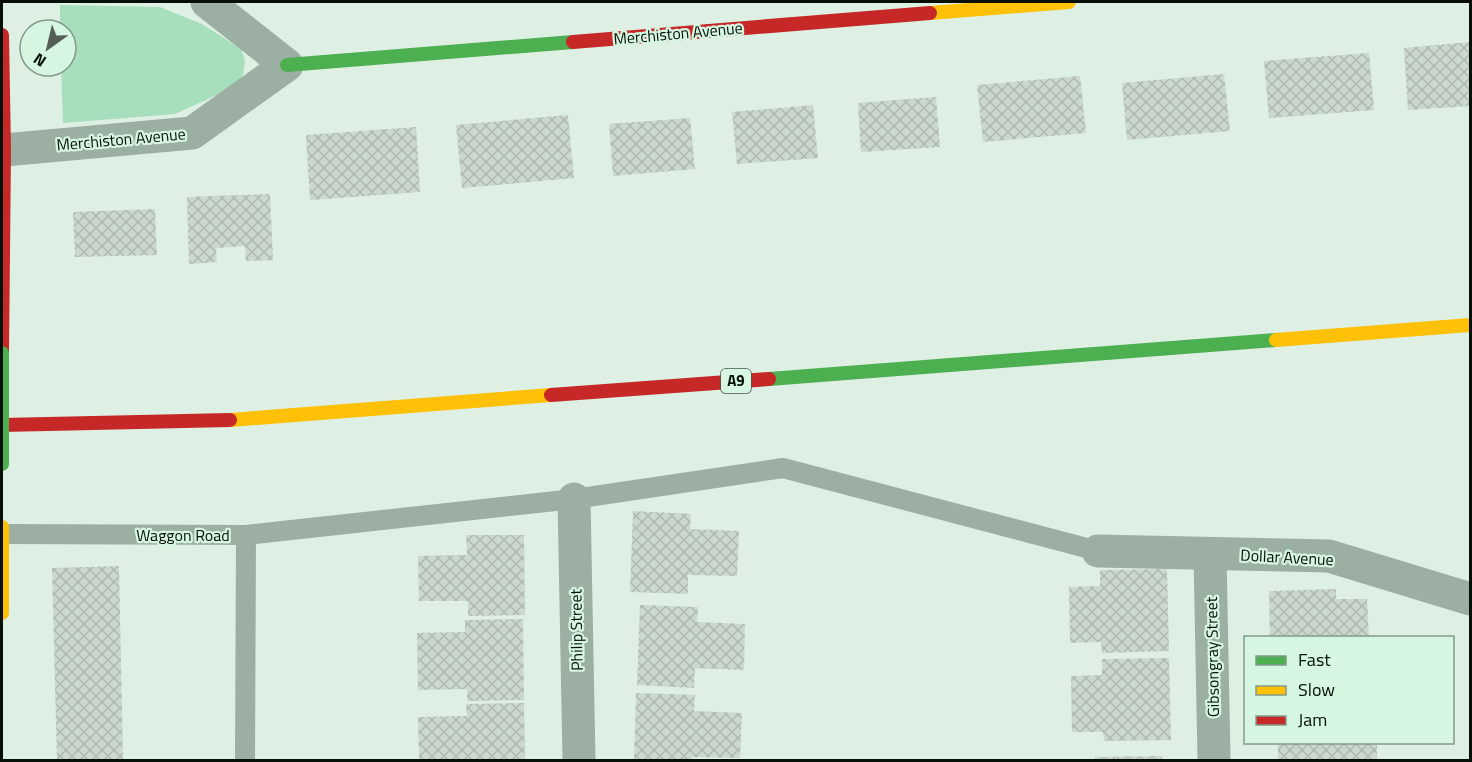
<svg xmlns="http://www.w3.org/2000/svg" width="1472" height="762" font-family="'Titillium Web',sans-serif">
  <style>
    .green { fill: #a7debb }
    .building { fill: url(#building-cross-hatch) }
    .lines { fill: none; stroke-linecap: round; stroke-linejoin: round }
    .lane { stroke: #9cafa3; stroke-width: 20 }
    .street { stroke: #9cafa3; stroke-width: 33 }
    .fast { stroke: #4caf50; stroke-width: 14 }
    .slow { stroke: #ffc107; stroke-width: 14 }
    .jam { stroke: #c62828; stroke-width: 14 }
    .fast-bridge { stroke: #4caf50; stroke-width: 14 }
    .labels { text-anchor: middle; stroke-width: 4.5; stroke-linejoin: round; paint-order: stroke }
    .shield { fill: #d7f6e1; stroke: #45554a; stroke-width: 1.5 }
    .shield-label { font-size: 15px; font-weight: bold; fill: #061009 }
    .street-label { font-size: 16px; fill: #061009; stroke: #d7f6e1 }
  </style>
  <defs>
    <pattern id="building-cross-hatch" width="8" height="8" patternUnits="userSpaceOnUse" patternTransform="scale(1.5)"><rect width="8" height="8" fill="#cbd8d0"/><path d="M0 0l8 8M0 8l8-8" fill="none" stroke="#adb8b1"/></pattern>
  </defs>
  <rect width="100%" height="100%" fill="#deefe4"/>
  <path class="green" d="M 60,5 L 160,7 L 202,24 L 241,49 L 245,61 L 243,75 L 237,84 L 206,100 L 175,114 L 63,123 L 61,66 L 66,66 L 66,30 L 60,30 Z"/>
  <g class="building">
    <path d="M 1470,42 L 1470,106 L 1408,110 L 1404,48 Z"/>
    <path d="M 1369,53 L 1374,110 L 1269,118 L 1264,61 Z"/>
    <path d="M 1224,74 L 1230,131 L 1127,140 L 1122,83 Z"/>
    <path d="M 1080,76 L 1086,133 L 983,142 L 977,85 Z"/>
    <path d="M 936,97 L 940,147 L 861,152 L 858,103 Z"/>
    <path d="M 813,105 L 818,158 L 737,164 L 732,112 Z"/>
    <path d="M 568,115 L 574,178 L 462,188 L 456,125 Z"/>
    <path d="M 690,118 L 695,169 L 613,176 L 609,124 Z"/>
    <path d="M 416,127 L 420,192 L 310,200 L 306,135 Z"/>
    <path d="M 270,194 L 273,260 L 246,261 L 245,246 L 216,248 L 217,262 L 189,264 L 187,197 Z"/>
    <path d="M 155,209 L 157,255 L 75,257 L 73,212 Z"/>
    <path d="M 633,511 L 691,514 L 690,529 L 739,531 L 737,576 L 688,575 L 688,594 L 630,592 Z"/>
    <path d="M 466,535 L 524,535 L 525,615 L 468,616 L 468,601 L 419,601 L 418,556 L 467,555 Z"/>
    <path d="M 119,566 L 123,760 L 57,760 L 52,568 Z"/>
    <path d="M 1167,569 L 1169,651 L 1102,653 L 1101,642 L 1070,643 L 1069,587 L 1100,586 L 1100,570 Z"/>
    <path d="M 1336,589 L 1336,599 L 1367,599 L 1369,638 L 1270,638 L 1269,591 Z"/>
    <path d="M 640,605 L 698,607 L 697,622 L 745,624 L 744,670 L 695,668 L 694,688 L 637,685 Z"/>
    <path d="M 523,619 L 524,700 L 467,701 L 467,689 L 418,690 L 417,633 L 465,632 L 465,620 Z"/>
    <path d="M 1169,658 L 1171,740 L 1104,741 L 1103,732 L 1072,732 L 1071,676 L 1102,675 L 1102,659 Z"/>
    <path d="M 636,693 L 695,695 L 694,711 L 742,713 L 740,758 L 692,757 L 692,760 L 634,760 Z"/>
    <path d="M 524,703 L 525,760 L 419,760 L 418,717 L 467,716 L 466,704 Z"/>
    <rect x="1278" y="742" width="99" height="18"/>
    <path d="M 1162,756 L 1162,760 L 1095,760 L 1095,757 Z"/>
  </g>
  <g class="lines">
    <g class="lane">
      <path d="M 2,534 L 246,535 L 245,760"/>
      <path d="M 246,535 L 574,499 L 783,468 L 1098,551"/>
    </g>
    <g class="street">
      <path d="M 4,150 L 192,133 L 287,65 L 207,2"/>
      <path d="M 574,499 L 579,760"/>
      <path d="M 1098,551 L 1329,556 L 1470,599"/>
      <path d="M 1210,554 L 1214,760"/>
    </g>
    <g class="fast">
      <path d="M 287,65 L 573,42"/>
      <path d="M 769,379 L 1276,340"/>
    </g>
    <g class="slow">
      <path d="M 930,13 L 1069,2"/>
      <path d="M 1276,340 L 1470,325"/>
      <path d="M 230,420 L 551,395"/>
      <path d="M 2,527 L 2,613"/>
    </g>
    <g class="jam">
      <path d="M 2,35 L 4,150 L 2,353"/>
      <path d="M 573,42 L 930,13"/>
      <path d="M 551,395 L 769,379"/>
      <path d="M 2,425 L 230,420"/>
    </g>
    <path class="fast-bridge" d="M 2,353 L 2,464"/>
  </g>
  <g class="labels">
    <rect class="shield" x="721" y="369" width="30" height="24" rx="4.5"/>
    <g class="shield-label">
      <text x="736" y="386">A9</text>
    </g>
    <g class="street-label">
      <text transform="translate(678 33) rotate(-5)" y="6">Merchiston Avenue</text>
      <text transform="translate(121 139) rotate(-5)" y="6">Merchiston Avenue</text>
      <text x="183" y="541">Waggon Road</text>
      <text transform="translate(1287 557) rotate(3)" y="6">Dollar Avenue</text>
      <text transform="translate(576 630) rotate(-91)" y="6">Philip Street</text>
      <text transform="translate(1212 657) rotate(-91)" y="6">Gibsongray Street</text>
    </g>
  </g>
  <rect width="1472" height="762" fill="none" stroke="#061009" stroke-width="6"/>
  <rect x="1244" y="636" width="210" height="108" fill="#d7f6e1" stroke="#839a8b" stroke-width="1.5"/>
  <rect x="1256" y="656" width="30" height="9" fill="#4caf50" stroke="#839a8b" stroke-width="1.5"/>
  <text x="1298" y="666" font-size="18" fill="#061009">Fast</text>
  <rect x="1256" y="686" width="30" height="9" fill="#ffc107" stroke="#839a8b" stroke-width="1.5"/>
  <text x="1298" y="696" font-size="18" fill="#061009">Slow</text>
  <rect x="1256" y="716" width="30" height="9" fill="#c62828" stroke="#839a8b" stroke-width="1.5"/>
  <text x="1298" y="726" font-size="18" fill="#061009">Jam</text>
  <g transform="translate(48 48) rotate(214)"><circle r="28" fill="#d7f6e1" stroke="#839a8b" stroke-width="1.5"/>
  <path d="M0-4.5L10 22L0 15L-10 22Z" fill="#525e56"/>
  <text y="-9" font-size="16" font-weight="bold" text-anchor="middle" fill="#061009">N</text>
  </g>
</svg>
